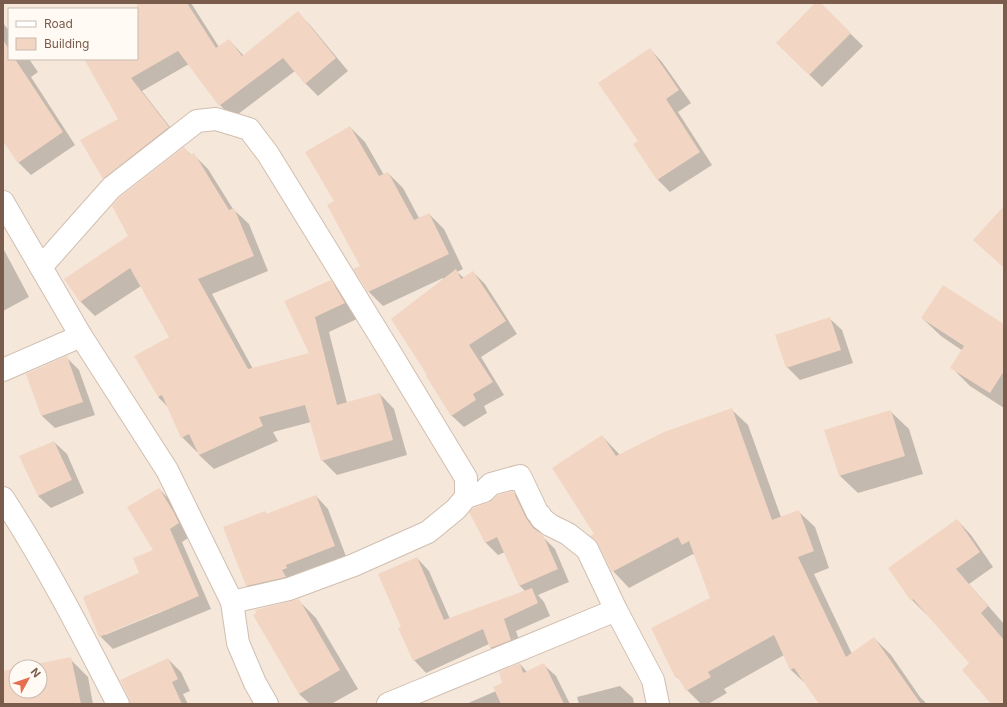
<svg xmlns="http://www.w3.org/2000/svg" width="1007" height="707" font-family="Inter,sans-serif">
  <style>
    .residential { fill: #f5e8da; fill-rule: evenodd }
    .shadow { fill: #0003; fill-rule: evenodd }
    .building { fill: #f3d5c3 }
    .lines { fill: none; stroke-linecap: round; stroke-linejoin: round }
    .street-casing { stroke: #d1beb0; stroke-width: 24 }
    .street { stroke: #fff; stroke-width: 22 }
  </style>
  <rect width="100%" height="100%" fill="#fdf6ec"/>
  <path class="residential" d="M 3,3 L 1004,3 L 1004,704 L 3,704 ZM 9,9 L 137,9 L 137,59 L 9,59 ZM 16,667 L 40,667 L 40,691 L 16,691 Z"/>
  <g class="shadow">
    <path d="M 156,3 L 191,3 L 219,47 L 229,40 L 244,56 L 298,13 L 310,25 L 348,71 L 318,96 L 305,83 L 295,71 L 233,118 L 220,105 L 189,64 L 142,91 L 180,140 L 116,191 L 103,178 L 120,119 L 85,59 L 137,59 L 137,22 Z"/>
    <path d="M 817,3 L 819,3 L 863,46 L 822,87 L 777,43 Z"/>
    <path d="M 3,23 L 9,31 L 9,59 L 29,59 L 38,72 L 31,77 L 75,145 L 31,175 L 18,162 L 3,139 Z"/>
    <path d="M 650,49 L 662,62 L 691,103 L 678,112 L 712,165 L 670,192 L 658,180 L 635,144 L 639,141 Z"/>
    <path d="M 350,127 L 365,142 L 384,175 L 388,173 L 403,188 L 419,218 L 429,214 L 444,229 L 463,269 L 457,272 L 464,278 L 473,272 L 485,284 L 517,334 L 481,357 L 504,395 L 484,406 L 487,413 L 464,427 L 451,415 L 443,278 L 383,306 L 368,291 L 362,266 L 335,202 Z"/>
    <path d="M 184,148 L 191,155 L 193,154 L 208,169 L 233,209 L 249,224 L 268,271 L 212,294 L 253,369 L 311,354 L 286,302 L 330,281 L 345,296 L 359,318 L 329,332 L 347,403 L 380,394 L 394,409 L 407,455 L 337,475 L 322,460 L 311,422 L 273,432 L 278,441 L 214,469 L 199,455 L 198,452 L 197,452 L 182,437 L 168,407 L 158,397 L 170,337 L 141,286 L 95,316 L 80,301 L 130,236 Z"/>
    <path d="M 3,248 L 29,297 L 3,311 Z"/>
    <path d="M 829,318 L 842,330 L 853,363 L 800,380 L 787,367 Z"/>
    <path d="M 922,318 L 1004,325 L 1004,408 L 970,386 L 952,368 L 963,351 L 941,336 Z"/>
    <path d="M 66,357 L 79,370 L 95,415 L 55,428 L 42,416 L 27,374 Z"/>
    <path d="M 731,409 L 748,425 L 781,517 L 798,511 L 815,527 L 829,568 L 814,574 L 852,654 L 874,638 L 891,655 L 920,697 L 927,704 L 820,704 L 808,686 L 791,670 L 784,655 L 724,689 L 727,693 L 708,704 L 701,704 L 687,690 L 683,683 L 676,676 L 711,599 L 696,557 L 693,554 L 629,588 L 613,571 L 595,534 L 602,436 L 620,455 Z"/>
    <path d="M 890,411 L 909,429 L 923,474 L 858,493 L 839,475 Z"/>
    <path d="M 54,442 L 67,454 L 84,493 L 51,508 L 38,496 Z"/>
    <path d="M 159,489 L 172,502 L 191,536 L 182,542 L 211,609 L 113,649 L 100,636 L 141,574 L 154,551 ZM 161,610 L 161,612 L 105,635 L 105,633 Z"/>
    <path d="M 513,492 L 526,505 L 541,535 L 555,549 L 569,582 L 538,595 L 544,602 L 550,616 L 516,631 L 523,652 L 503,660 L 491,648 L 489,644 L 426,673 L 414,660 L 403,627 L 417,558 L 429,571 L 450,619 L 526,592 L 519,585 L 505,552 L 498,555 L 486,543 L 471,513 Z"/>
    <path d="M 316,496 L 328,509 L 347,559 L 259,598 L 247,586 L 265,512 L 267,515 Z"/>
    <path d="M 957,520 L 971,535 L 993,567 L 969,584 L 1004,624 L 1004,704 L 992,704 L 971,663 L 927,614 L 926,614 L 912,600 Z"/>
    <path d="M 298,600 L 316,618 L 358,689 L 331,704 L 310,704 L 299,694 Z"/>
    <path d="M 168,659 L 181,672 L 190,691 L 183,694 L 188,704 L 131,704 Z"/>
    <path d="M 71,660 L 88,677 L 93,704 L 3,704 L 3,672 L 16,669 L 16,691 L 40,691 L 40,667 L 27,667 Z"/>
    <path d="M 520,664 L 527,672 L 543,664 L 556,676 L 570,704 L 466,704 L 496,691 L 504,683 Z"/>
    <path d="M 620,686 L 633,698 L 634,704 L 579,704 L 577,697 Z"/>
  </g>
  <g class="building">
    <path d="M 137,3 L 187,3 L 216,48 L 229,39 L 242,56 L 298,11 L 336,58 L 305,84 L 283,58 L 219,106 L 178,51 L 131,78 L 169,127 L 103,179 L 80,140 L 118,119 L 84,59 L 137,59 Z"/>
    <path d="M 815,3 L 821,3 L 851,33 L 809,75 L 776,43 Z"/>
    <path d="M 3,40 L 9,49 L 9,59 L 15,59 L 63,132 L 18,163 L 3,141 Z"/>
    <path d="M 650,48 L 679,90 L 666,99 L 700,152 L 657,180 L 633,144 L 638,141 L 598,83 Z"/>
    <path d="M 350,126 L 379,176 L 388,172 L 414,220 L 429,213 L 449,254 L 368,292 L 353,269 L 360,266 L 327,205 L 334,201 L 305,152 Z"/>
    <path d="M 184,147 L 190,155 L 194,153 L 229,210 L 234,208 L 254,256 L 198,279 L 248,369 L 309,353 L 284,301 L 331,280 L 345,303 L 315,317 L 337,405 L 380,393 L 393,440 L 321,461 L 305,405 L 259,417 L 263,426 L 199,455 L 189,434 L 181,438 L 162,395 L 158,397 L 134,356 L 169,337 L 130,268 L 80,302 L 64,279 L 128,236 L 112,206 L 120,197 Z"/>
    <path d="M 1004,206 L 1004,268 L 973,240 Z"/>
    <path d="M 456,269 L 461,279 L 473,271 L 506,321 L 469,345 L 493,382 L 473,394 L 476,400 L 451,416 L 426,376 L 427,375 L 391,319 Z"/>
    <path d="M 943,285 L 1004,324 L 1004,371 L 990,393 L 950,368 L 964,346 L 921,318 Z"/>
    <path d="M 830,317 L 841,350 L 786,368 L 775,335 Z"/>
    <path d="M 67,356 L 83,402 L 41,416 L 26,374 Z"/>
    <path d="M 732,408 L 772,520 L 799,510 L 814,551 L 798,557 L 846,657 L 874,637 L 921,704 L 819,704 L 794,668 L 790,670 L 774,635 L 708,672 L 711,677 L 686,691 L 677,676 L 675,677 L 651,628 L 710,598 L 689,541 L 682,545 L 678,537 L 612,572 L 598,544 L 590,536 L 594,534 L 552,468 L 602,435 L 616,456 L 664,432 Z"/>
    <path d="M 891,410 L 905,456 L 839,476 L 824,430 Z"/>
    <path d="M 54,441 L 72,480 L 38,496 L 19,456 Z"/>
    <path d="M 159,488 L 173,511 L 179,523 L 170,529 L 199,596 L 157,614 L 156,613 L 99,637 L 83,597 L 139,573 L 133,558 L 153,550 L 127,507 Z"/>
    <path d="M 513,491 L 526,518 L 533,528 L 543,535 L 558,569 L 519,586 L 497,537 L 485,543 L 469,512 L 473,508 L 488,503 L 498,495 Z"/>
    <path d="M 316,495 L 335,546 L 286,565 L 287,568 L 282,570 L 286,577 L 246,586 L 223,527 L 265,511 L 266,514 Z"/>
    <path d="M 957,519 L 980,552 L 956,569 L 988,606 L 981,613 L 1004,640 L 1004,704 L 991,704 L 962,670 L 969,663 L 913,599 L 911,601 L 888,568 Z"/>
    <path d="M 417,557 L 444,620 L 532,588 L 538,603 L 504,619 L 511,640 L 490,648 L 483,629 L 413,661 L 398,628 L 401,627 L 378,574 Z"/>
    <path d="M 299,599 L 340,670 L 299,694 L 253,615 L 256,613 L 255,610 Z"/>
    <path d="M 71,657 L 81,704 L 3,704 L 3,671 L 16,668 L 16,691 L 40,691 L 40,667 L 22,667 Z"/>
    <path d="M 168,658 L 178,679 L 172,682 L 182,704 L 130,704 L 129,698 L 120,680 Z"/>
    <path d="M 520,663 L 523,673 L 544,663 L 564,704 L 501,704 L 493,687 L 502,683 L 499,672 Z"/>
  </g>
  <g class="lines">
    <g class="street-casing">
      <g id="street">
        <path d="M 3,202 L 81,336 L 167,470 L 232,602 L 238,643 L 255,683 L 267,704"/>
        <path d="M 41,267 L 111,188 L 197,121 L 216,119 L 249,129 L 268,154 L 388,349 L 466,478 L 466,497"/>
        <path d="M 3,370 L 81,336"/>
        <path d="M 3,498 C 46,564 82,634 118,704"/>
        <path d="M 232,602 L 289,589 L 354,565 L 428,532 L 456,509 L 466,497 L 484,491 L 491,484 L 520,476 L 537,512 L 540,515 L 541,518 L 550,525 L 568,534 L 587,549 L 616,610 L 653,680 L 658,704"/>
        <path d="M 388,704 L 616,610"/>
      </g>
    </g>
    <use href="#street" class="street"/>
  </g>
  <rect width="1007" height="707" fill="none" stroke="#7a5c4d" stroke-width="8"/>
  <rect x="8" y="8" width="130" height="52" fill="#fffaf3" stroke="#cabbb1"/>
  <rect x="16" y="21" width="20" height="6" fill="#ffffff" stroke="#cabbb1"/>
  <text x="44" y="28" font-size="12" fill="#7a5c4d">Road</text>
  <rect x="16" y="38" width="20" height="12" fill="#f3d5c3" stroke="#cabbb1"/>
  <text x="44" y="48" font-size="12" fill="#7a5c4d">Building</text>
  <g transform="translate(28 679) rotate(50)"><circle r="19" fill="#fffaf3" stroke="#cabbb1"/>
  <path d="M0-3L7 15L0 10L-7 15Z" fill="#e76f51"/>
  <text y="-6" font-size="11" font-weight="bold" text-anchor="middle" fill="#7a5c4d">N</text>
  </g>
</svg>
